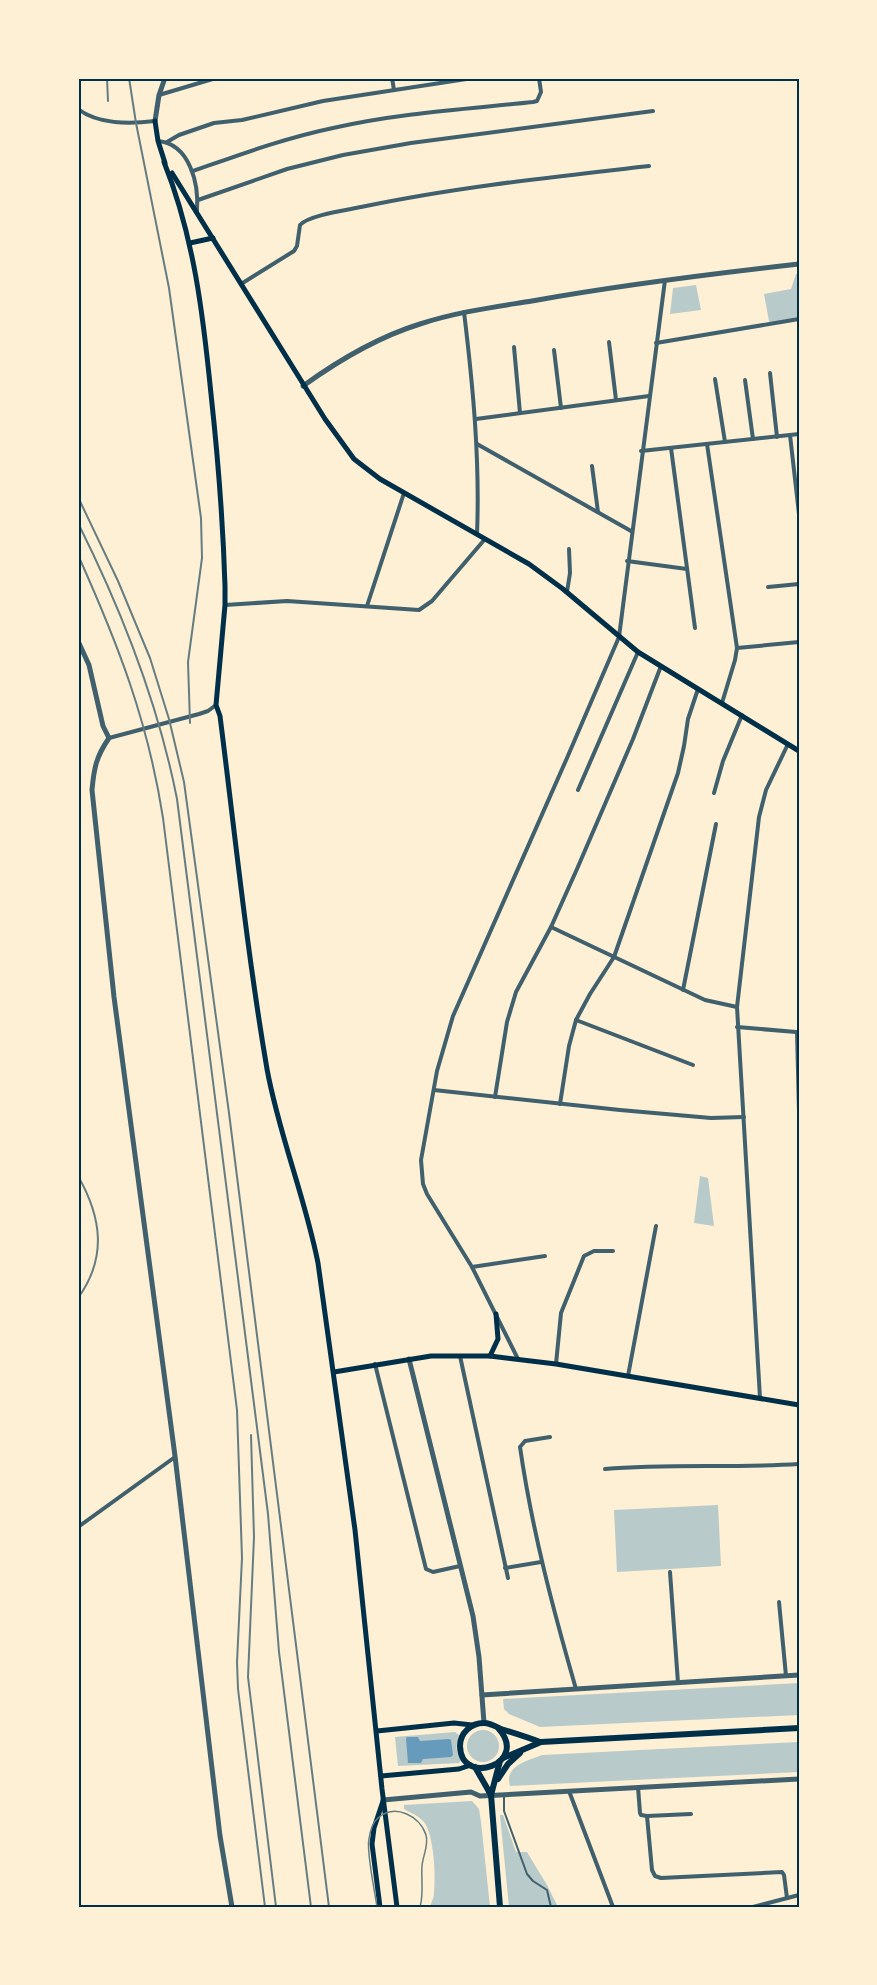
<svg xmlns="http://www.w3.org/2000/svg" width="877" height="1985" font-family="'Fira Sans',sans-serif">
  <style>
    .green { fill: #b9caca }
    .water { fill: #669bbc }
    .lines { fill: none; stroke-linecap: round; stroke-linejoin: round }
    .service { stroke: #3f606c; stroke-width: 2 }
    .minor { stroke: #3f606c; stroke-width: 4 }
    .tertiary { stroke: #3f606c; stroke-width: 5 }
    .secondary { stroke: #003049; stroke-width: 5 }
    .primary { stroke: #003049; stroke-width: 6 }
    .tram { stroke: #657d81; stroke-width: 1.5 }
    .rail { stroke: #657d81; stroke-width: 2 }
    .neatline { fill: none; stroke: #003049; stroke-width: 2 }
  </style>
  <rect width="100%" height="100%" fill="#fdf0d5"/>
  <g class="green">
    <path d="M 796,274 L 799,274 L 799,317 L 771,323 L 769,321 L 764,294 L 791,289 Z"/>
    <path d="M 696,285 L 701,310 L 670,314 L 673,288 Z"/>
    <path d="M 700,1176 L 708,1178 L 714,1226 L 694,1223 Z"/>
    <path d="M 718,1505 L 721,1566 L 617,1572 L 614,1510 Z"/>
    <path d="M 799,1683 L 799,1715 L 540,1727 L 509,1714 L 504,1709 L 503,1699 Z"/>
    <circle cx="483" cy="1746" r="16"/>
    <path d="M 455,1732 L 459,1735 C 456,1744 455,1752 461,1760 L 459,1763 L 398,1766 L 395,1737 Z"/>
    <path d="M 799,1742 L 799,1772 L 510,1786 C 504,1766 527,1761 542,1755 Z"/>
    <path d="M 472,1801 L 479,1809 L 481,1822 L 490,1907 L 430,1907 C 431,1903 434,1898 434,1893 C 436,1877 434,1835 424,1822 C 419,1816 411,1813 404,1809 L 404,1805 Z"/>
    <path d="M 500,1815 L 503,1815 L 516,1852 L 527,1852 L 547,1885 L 558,1907 L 509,1907 Z"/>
  </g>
  <path class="water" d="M 407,1737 L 418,1737 L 420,1741 L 449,1739 L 451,1740 L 453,1755 L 451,1757 L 423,1759 L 421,1763 L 408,1763 L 406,1739 Z"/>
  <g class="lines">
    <path class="service" d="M 504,1796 L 504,1811 L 527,1874 L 533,1881 L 547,1890 L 551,1907"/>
    <g class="minor">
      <path d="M 392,78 L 394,90"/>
      <path d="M 159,95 L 216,78"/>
      <path d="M 78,109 C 99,125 130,124 155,121"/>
      <path d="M 158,141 C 190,144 199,184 197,211"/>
      <path d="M 167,142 L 179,135 L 214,123 L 242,120 L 323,101 L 473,78"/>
      <path d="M 193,171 C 239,155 285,138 333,128 C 398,113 467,109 533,102 L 537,101 L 541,92 L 539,78"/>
      <path d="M 198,200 L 287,169 L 343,155 L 411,143 L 653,111"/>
      <path d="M 241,284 L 294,251 L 297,246 L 300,225 C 309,215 347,210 361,207 C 456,187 552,177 649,166"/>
      <path d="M 464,312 C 473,386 480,460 477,534"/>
      <path d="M 609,342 L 616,400"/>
      <path d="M 656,343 L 799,319"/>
      <path d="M 514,347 L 520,413"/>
      <path d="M 554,350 L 561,408"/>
      <path d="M 770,373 L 777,437"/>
      <path d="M 715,379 L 725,442"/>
      <path d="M 745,380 L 753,439"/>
      <path d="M 476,419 L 649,396"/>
      <path d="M 790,435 L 799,514"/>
      <path d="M 477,444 L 631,531"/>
      <path d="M 707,444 L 737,648 L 735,660 L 722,703"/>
      <path d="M 671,448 L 695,628"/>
      <path d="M 641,451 L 799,434"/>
      <path d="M 592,466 L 598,512"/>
      <path d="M 627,561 L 687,569"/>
      <path d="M 768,587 L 799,584"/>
      <path d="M 567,592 L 570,573 L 569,549"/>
      <path d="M 225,605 L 287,601 L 419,610 L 432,601 L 485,539"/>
      <path d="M 367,606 L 404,493"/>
      <path d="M 737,648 L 799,642"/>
      <path d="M 109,738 L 199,714 L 208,711 L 216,705"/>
      <path d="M 578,790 L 638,652"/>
      <path d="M 714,793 L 723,761 L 742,715"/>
      <path d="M 551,927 L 705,1000 L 737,1007"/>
      <path d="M 683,990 L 716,824"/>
      <path d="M 576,1020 L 693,1065"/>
      <path d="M 737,1027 L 796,1032"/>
      <path d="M 797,1032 L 799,1111"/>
      <path d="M 434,1090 L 620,1110 L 711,1118 L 744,1117"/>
      <path d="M 495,1097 L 507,1022 L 516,992 L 551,927 L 577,869 L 633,739 L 661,666"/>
      <path d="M 560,1104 L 569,1046 L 576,1020 L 590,994 L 614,957 L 678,773 L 684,746 L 688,719 L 698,689"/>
      <path d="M 472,1267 L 545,1256"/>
      <path d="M 460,1356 L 508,1578"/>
      <path d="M 518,1359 L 472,1267 L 427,1194 L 423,1184 L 421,1160 L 437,1071 L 453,1016 L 567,758 L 619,637 L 665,280"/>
      <path d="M 375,1364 L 426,1569 L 433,1572 L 460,1566"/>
      <path d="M 556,1364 L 561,1313 L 584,1256 L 594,1251 L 613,1251"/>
      <path d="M 628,1376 L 656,1226"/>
      <path d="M 760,1398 L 737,1007 L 759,817 L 766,790 L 788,744"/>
      <path d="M 550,1437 L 525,1441 L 520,1447 C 532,1530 553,1609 576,1689"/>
      <path d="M 605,1469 C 669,1464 734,1468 799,1464"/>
      <path d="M 78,1527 L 175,1457"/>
      <path d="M 505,1568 L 541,1562"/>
      <path d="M 670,1572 L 678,1683"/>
      <path d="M 779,1602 L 786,1676"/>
      <path d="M 638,1787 L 640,1813 L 641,1815 L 647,1816 L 652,1870 L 655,1876 L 661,1878 L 782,1872 L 784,1875 L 787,1898"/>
      <path d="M 569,1791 L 613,1907"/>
      <path d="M 647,1816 L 691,1814"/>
      <path d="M 753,1907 L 799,1895"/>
    </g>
    <g class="tertiary">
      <path d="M 155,121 L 159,95 L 165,78"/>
      <path d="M 303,386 C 339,360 378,337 420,324 C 456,312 495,307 532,301 C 620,285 710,274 799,264"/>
      <path d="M 78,641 L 89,665 L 103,726 L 109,738 C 96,757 94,768 92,790 L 114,997 L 175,1456 L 220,1836 L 232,1907"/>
      <path d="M 409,1359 L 473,1616 L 479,1657 L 484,1723"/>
      <path d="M 482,1695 L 799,1675"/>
      <path d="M 383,1800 L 471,1792 L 480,1796 L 799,1779"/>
    </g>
    <g class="secondary">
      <path d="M 155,121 L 158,141 L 165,163"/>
      <path d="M 164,162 C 194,237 203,314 211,394 C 218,458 223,522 225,586 L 225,605 L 216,705 L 220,716 C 235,834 247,952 267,1069 C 279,1135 305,1197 318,1263 L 355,1530 L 382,1789 L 397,1907"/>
      <path d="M 172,173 L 325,419 L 354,459 L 380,479 L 529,564 L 563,589 L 638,652 L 799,751"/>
      <path d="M 190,243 L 213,238"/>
      <path d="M 490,1356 L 498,1339 L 496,1314"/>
      <path d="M 334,1372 L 431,1356 L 490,1356 L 556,1364 L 799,1405"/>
      <path d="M 377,1731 L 454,1723 L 472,1725"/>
      <path d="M 381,1776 L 459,1769 L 471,1765"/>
      <path d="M 380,1907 L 372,1844 L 374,1828 L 383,1801"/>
    </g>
    <g class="primary">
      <path d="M 498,1728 C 531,1763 461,1788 460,1746 C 460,1733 471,1723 484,1723 C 490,1723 495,1726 501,1729 C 514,1733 527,1737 540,1742"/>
      <path d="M 503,1758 L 541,1742 L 799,1728"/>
      <path d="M 475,1767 L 491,1795"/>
      <path d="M 498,1779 L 508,1764 L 520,1753"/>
      <path d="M 500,1907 L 491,1795 L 500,1761"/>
    </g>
    <path class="tram" d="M 377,1907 C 375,1892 366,1851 369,1839 C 370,1832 373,1822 378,1818 C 395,1803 420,1816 426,1835 C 429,1845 423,1855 422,1866 C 421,1880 424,1893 420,1907"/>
    <g class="rail">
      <path d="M 107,78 L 108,101"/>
      <path d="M 129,78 L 136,123 L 169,288 L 201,518 L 202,558 L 188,662 L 190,723"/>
      <path d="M 78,497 L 118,581 L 150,658 L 169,719 L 184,782 L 229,1113 L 329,1907"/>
      <path d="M 78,523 C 122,611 158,702 177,799 L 268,1514 L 279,1652 L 311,1907"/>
      <path d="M 78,555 C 118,644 148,721 163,818 L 237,1410 L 242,1558 L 237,1662 L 238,1689 L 265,1907"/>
      <path d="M 78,1176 C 102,1218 107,1258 78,1298"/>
      <path d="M 251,1435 L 254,1537 L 248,1677 L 276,1907"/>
    </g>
  </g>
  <rect width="877" height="1985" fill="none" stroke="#fdf0d5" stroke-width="159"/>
  <rect x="80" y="80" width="718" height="1826" class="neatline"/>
</svg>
